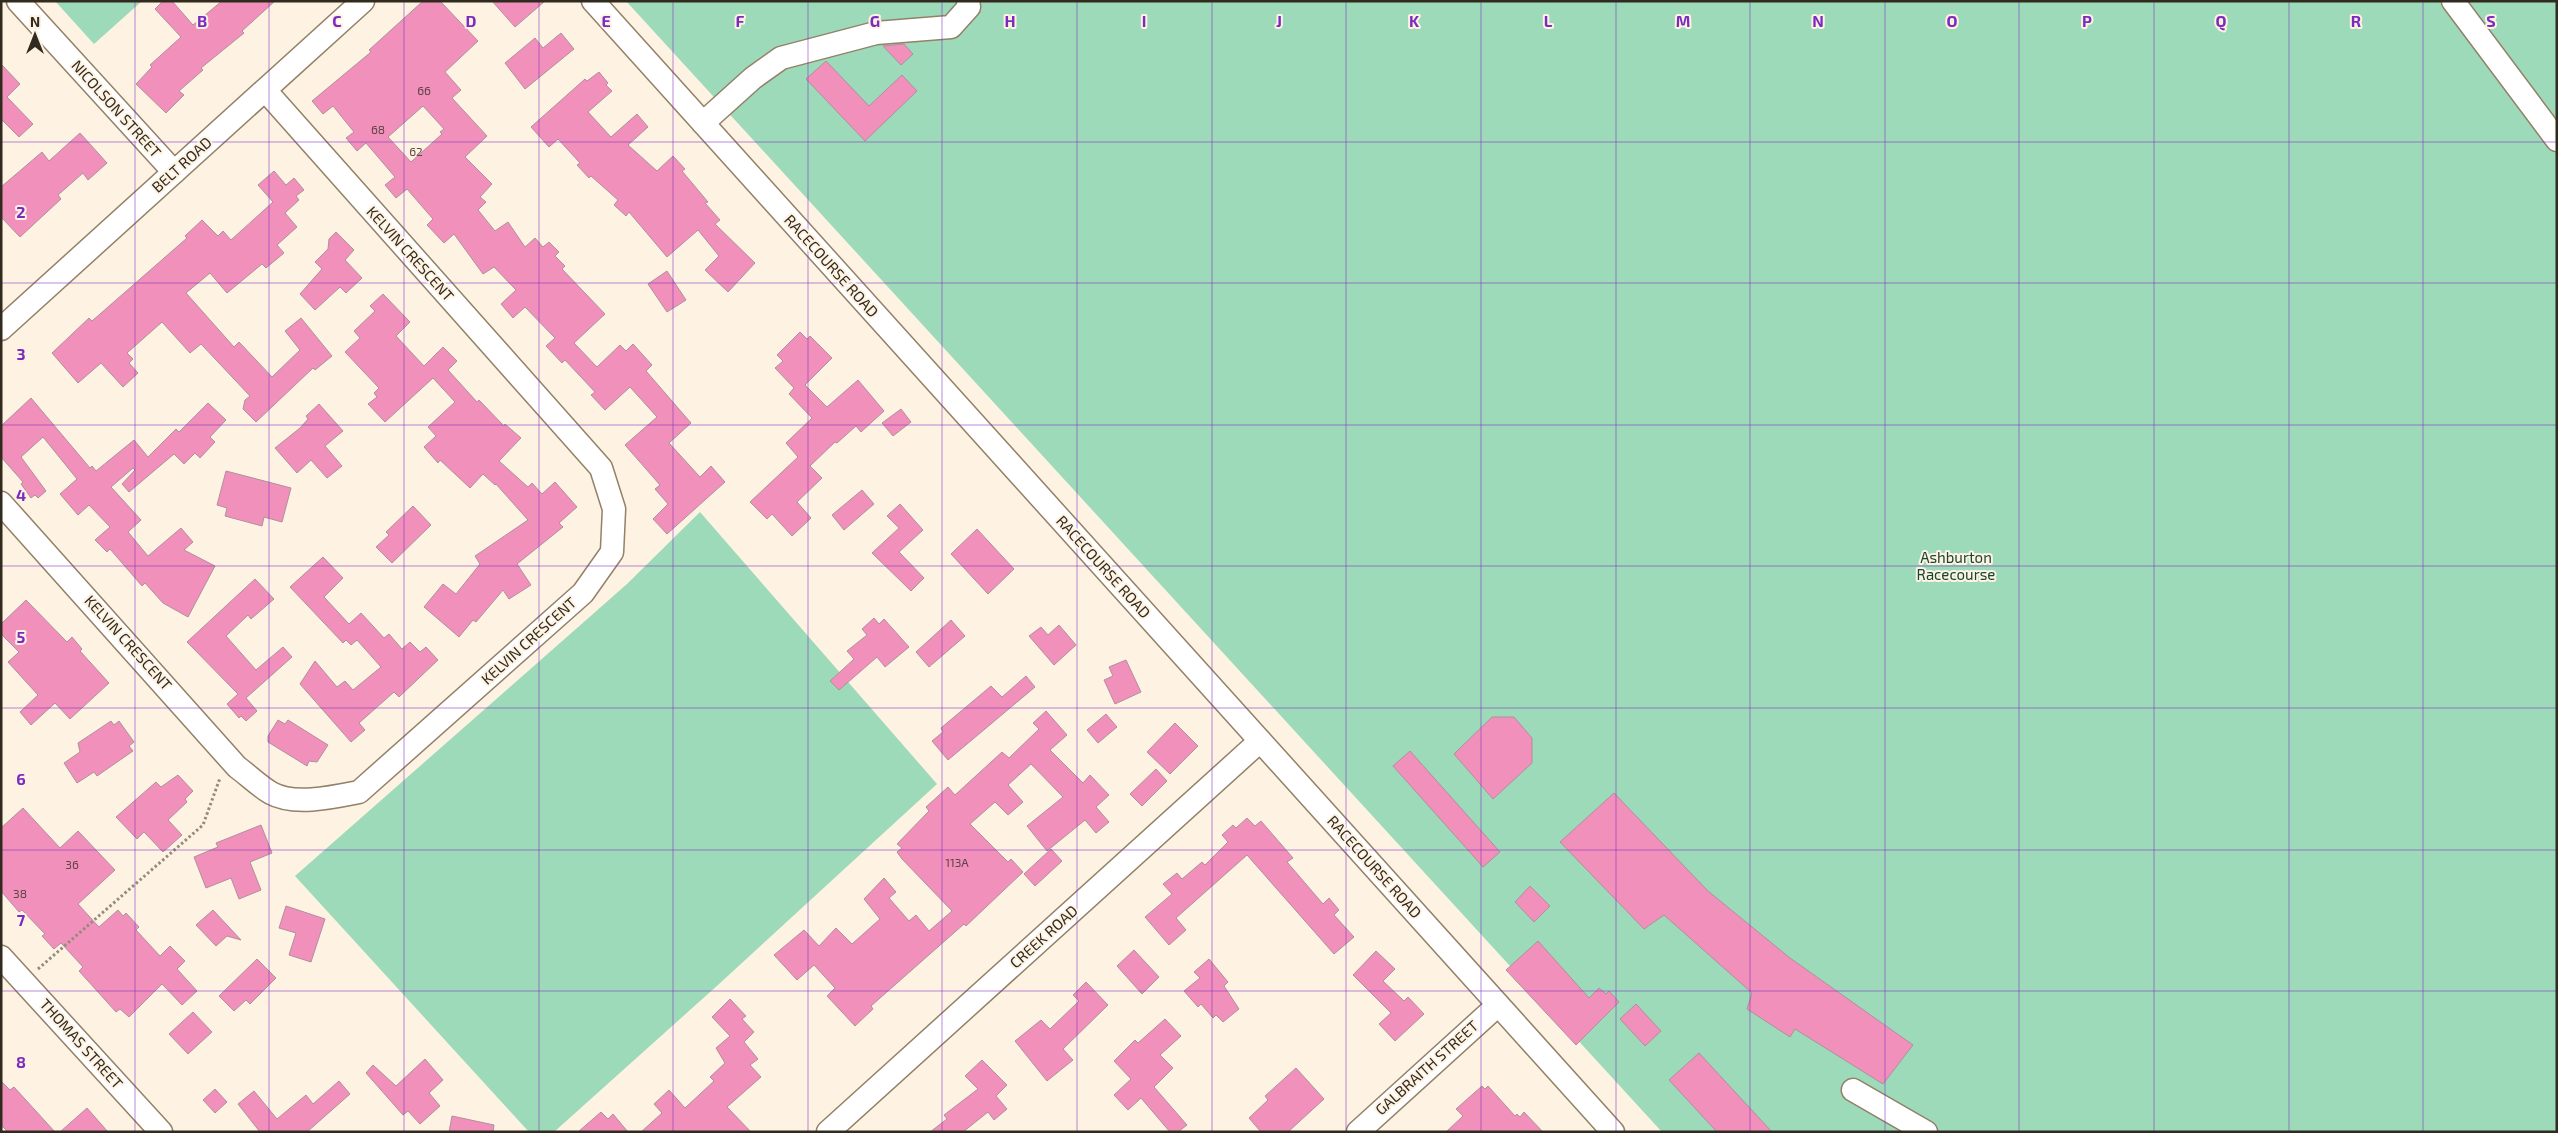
<svg xmlns="http://www.w3.org/2000/svg" width="2558" height="1133" font-family="'Exo 2',sans-serif">
  <style>
    .green { fill: #9cdaba }
    .building { fill: #f190bb; stroke: #af909c; fill-rule: evenodd }
    .lines { fill: none; stroke-linecap: round; stroke-linejoin: round }
    .minor-casing { stroke: #938168; stroke-width: 25 }
    .path { stroke: #948b7d; stroke-width: 3; stroke-dasharray: 2.5 2.5; stroke-linecap: butt }
    .minor { stroke: #fff; stroke-width: 22 }
    .grid { fill: none; stroke: #7b2cbf; stroke-width: 1; stroke-opacity: 0.55 }
    .labels { text-anchor: middle; stroke-width: 4; stroke-linejoin: round; paint-order: stroke }
    .number-label { font-size: 12px; fill: #614446 }
    .street-label { font-size: 15px; fill: #312a1f; stroke: #fef2e2 }
    .park-label { font-size: 15px; fill: #154430; stroke: #fef2e2 }
    .grid-label { font-size: 16px; text-anchor: middle; font-weight: bold; fill: #7b2cbf; stroke: #fef2e2; stroke-width: 4; stroke-linejoin: round; paint-order: stroke }
  </style>
  <rect width="100%" height="100%" fill="#fef2e2"/>
  <g class="green">
    <path d="M 55,1 L 142,1 L 94,44 Z"/>
    <path d="M 626,1 L 2557,1 L 2557,1132 L 1662,1132 Z"/>
    <path d="M 700,512 L 937,784 L 719,984 L 554,1132 L 529,1132 L 295,876 L 627,584 Z"/>
  </g>
  <g class="building">
    <path d="M 163,1 L 172,1 L 193,25 L 222,1 L 275,1 L 242,31 L 244,33 L 201,68 L 203,70 L 179,91 L 184,95 L 166,113 L 136,84 L 152,67 L 150,65 L 181,37 L 155,9 Z"/>
    <path d="M 423,1 L 440,1 L 478,41 L 445,72 L 461,90 L 452,98 L 487,136 L 465,157 L 492,184 L 480,197 L 486,202 L 478,210 L 495,231 L 508,222 L 525,247 L 535,238 L 543,247 L 549,242 L 559,252 L 555,256 L 565,266 L 562,269 L 605,314 L 574,343 L 597,367 L 620,345 L 626,351 L 633,344 L 652,365 L 646,371 L 691,423 L 669,443 L 700,477 L 711,466 L 725,482 L 667,534 L 653,519 L 668,504 L 655,489 L 660,485 L 625,445 L 657,417 L 630,387 L 605,410 L 591,395 L 595,392 L 565,360 L 562,363 L 546,346 L 555,338 L 525,307 L 513,318 L 501,304 L 516,290 L 494,267 L 483,274 L 454,234 L 444,243 L 427,225 L 433,219 L 407,189 L 396,198 L 385,185 L 395,177 L 366,143 L 357,151 L 346,138 L 354,132 L 333,106 L 323,114 L 312,101 L 371,52 L 369,50 ZM 423,106 L 444,129 L 440,132 L 442,134 L 411,162 L 388,137 Z"/>
    <path d="M 492,1 L 545,1 L 515,27 Z"/>
    <path d="M 561,33 L 574,49 L 525,89 L 505,63 L 535,38 L 543,48 Z"/>
    <path d="M 904,44 L 913,54 L 901,65 L 883,46 Z"/>
    <path d="M 826,61 L 869,106 L 902,75 L 917,91 L 865,141 L 806,79 Z"/>
    <path d="M 1,64 L 20,84 L 7,97 L 33,124 L 19,137 L 1,119 Z"/>
    <path d="M 599,72 L 608,83 L 606,85 L 612,91 L 588,112 L 611,137 L 637,114 L 648,127 L 628,145 L 657,171 L 673,156 L 685,169 L 682,171 L 708,202 L 705,203 L 720,220 L 715,224 L 755,263 L 728,292 L 705,270 L 719,256 L 698,230 L 667,257 L 629,212 L 626,216 L 614,205 L 618,200 L 591,176 L 589,178 L 577,165 L 580,163 L 558,139 L 549,147 L 531,127 L 585,79 L 587,81 Z"/>
    <path d="M 80,133 L 107,163 L 88,180 L 83,173 L 58,195 L 61,199 L 20,237 L 1,217 L 1,187 L 42,152 L 49,161 Z"/>
    <path d="M 274,171 L 286,185 L 294,178 L 304,190 L 296,196 L 299,200 L 285,213 L 297,227 L 277,245 L 284,253 L 266,268 L 262,264 L 227,293 L 210,273 L 186,293 L 234,347 L 239,342 L 272,377 L 300,350 L 285,331 L 301,318 L 332,356 L 315,370 L 313,368 L 256,422 L 243,409 L 245,400 L 250,396 L 201,344 L 190,353 L 162,322 L 127,353 L 133,359 L 129,363 L 138,373 L 123,387 L 101,363 L 78,383 L 52,353 L 89,318 L 92,321 L 187,238 L 185,236 L 202,220 L 218,236 L 223,231 L 231,240 L 273,202 L 258,185 Z"/>
    <path d="M 336,232 L 354,250 L 345,260 L 362,278 L 346,293 L 340,287 L 315,310 L 300,294 L 322,269 L 315,262 L 328,249 L 329,239 Z"/>
    <path d="M 667,271 L 686,300 L 667,312 L 648,284 Z"/>
    <path d="M 383,294 L 410,322 L 396,336 L 424,366 L 443,347 L 457,361 L 448,370 L 477,402 L 479,400 L 504,426 L 505,424 L 521,438 L 499,461 L 528,487 L 532,483 L 542,494 L 555,482 L 577,507 L 559,523 L 563,527 L 517,564 L 531,585 L 509,599 L 503,590 L 476,622 L 473,620 L 459,637 L 424,607 L 443,584 L 456,594 L 480,564 L 475,556 L 528,520 L 496,484 L 495,485 L 483,474 L 470,488 L 440,460 L 438,463 L 424,447 L 436,436 L 428,427 L 455,402 L 433,378 L 385,422 L 368,404 L 377,397 L 374,393 L 379,388 L 345,352 L 360,338 L 354,331 L 375,311 L 370,306 Z"/>
    <path d="M 800,332 L 807,339 L 810,336 L 832,358 L 805,385 L 827,407 L 858,380 L 884,411 L 861,432 L 856,426 L 837,443 L 835,442 L 810,466 L 822,478 L 797,502 L 811,518 L 792,536 L 772,514 L 767,519 L 750,502 L 798,457 L 786,443 L 812,418 L 789,394 L 794,388 L 775,368 L 783,361 L 777,355 Z"/>
    <path d="M 31,398 L 90,468 L 92,466 L 96,471 L 134,440 L 148,457 L 176,429 L 179,432 L 208,403 L 226,420 L 210,437 L 215,442 L 200,458 L 195,453 L 184,464 L 174,454 L 129,492 L 122,484 L 135,470 L 133,468 L 111,487 L 141,520 L 128,532 L 148,556 L 181,528 L 193,542 L 184,550 L 215,566 L 188,617 L 163,603 L 145,583 L 142,586 L 110,549 L 107,552 L 95,540 L 110,527 L 89,505 L 78,515 L 60,494 L 77,479 L 43,437 L 21,457 L 46,491 L 38,498 L 35,495 L 31,498 L 21,484 L 23,482 L 1,457 L 1,426 Z"/>
    <path d="M 319,404 L 343,431 L 325,446 L 342,466 L 327,478 L 311,460 L 297,473 L 275,448 L 300,428 L 308,419 L 306,416 Z"/>
    <path d="M 901,409 L 911,422 L 893,436 L 882,423 Z"/>
    <path d="M 226,471 L 291,488 L 282,522 L 264,517 L 262,526 L 225,516 L 227,508 L 217,505 Z"/>
    <path d="M 862,490 L 874,504 L 844,530 L 832,515 Z"/>
    <path d="M 900,504 L 923,530 L 899,552 L 924,578 L 911,591 L 872,553 L 899,528 L 887,516 Z"/>
    <path d="M 413,506 L 431,525 L 392,563 L 376,547 L 389,535 L 386,532 Z"/>
    <path d="M 977,529 L 1014,569 L 988,594 L 951,554 Z"/>
    <path d="M 323,557 L 343,578 L 324,597 L 349,624 L 361,613 L 384,638 L 389,634 L 402,649 L 410,642 L 420,652 L 426,647 L 438,660 L 399,697 L 394,692 L 359,723 L 365,730 L 351,742 L 300,684 L 315,661 L 337,687 L 345,681 L 353,690 L 381,667 L 357,640 L 351,645 L 346,640 L 343,643 L 290,587 Z"/>
    <path d="M 255,579 L 274,599 L 251,619 L 248,615 L 226,636 L 256,670 L 283,647 L 292,657 L 246,698 L 257,711 L 246,721 L 241,716 L 239,718 L 227,704 L 238,694 L 187,642 Z"/>
    <path d="M 26,600 L 67,642 L 72,637 L 82,649 L 80,651 L 109,683 L 70,719 L 55,703 L 31,725 L 20,712 L 38,695 L 8,662 L 19,652 L 1,634 L 1,624 Z"/>
    <path d="M 874,618 L 879,624 L 884,619 L 909,647 L 885,667 L 877,657 L 839,690 L 830,681 L 854,659 L 847,651 L 867,635 L 862,629 Z"/>
    <path d="M 951,620 L 965,636 L 929,667 L 916,652 Z"/>
    <path d="M 1059,625 L 1076,645 L 1054,665 L 1029,636 L 1041,627 L 1048,635 Z"/>
    <path d="M 1126,660 L 1141,692 L 1115,704 L 1104,680 L 1113,676 L 1109,667 Z"/>
    <path d="M 1026,676 L 1035,687 L 948,760 L 932,741 L 943,732 L 941,728 L 991,686 L 1002,697 Z"/>
    <path d="M 1046,711 L 1067,735 L 1050,750 L 1083,783 L 1090,775 L 1109,795 L 1096,807 L 1109,822 L 1096,833 L 1085,820 L 1047,851 L 1027,826 L 1063,797 L 1031,764 L 1008,785 L 1023,802 L 1008,815 L 995,802 L 970,824 L 1008,862 L 1011,859 L 1023,872 L 966,926 L 964,924 L 871,1006 L 873,1009 L 855,1026 L 827,996 L 835,988 L 814,965 L 797,980 L 774,955 L 804,930 L 819,946 L 836,928 L 852,944 L 880,919 L 864,899 L 884,878 L 896,892 L 889,898 L 909,921 L 916,915 L 929,931 L 952,911 L 902,859 L 897,852 L 902,848 L 897,844 L 929,811 L 926,807 L 948,787 L 955,795 L 1002,752 L 1009,758 L 1039,729 L 1033,723 Z"/>
    <path d="M 1106,714 L 1117,727 L 1098,743 L 1087,730 Z"/>
    <path d="M 1492,717 L 1514,717 L 1532,738 L 1532,763 L 1493,799 L 1454,754 Z"/>
    <path d="M 278,720 L 285,724 L 288,720 L 328,745 L 317,762 L 309,761 L 307,766 L 268,742 L 268,736 Z"/>
    <path d="M 111,721 L 114,725 L 119,721 L 134,742 L 129,746 L 133,751 L 97,776 L 94,772 L 77,783 L 64,763 L 80,752 L 78,743 Z"/>
    <path d="M 1175,723 L 1198,746 L 1170,774 L 1147,752 Z"/>
    <path d="M 1410,751 L 1500,852 L 1483,867 L 1393,766 Z"/>
    <path d="M 1156,769 L 1167,781 L 1142,806 L 1130,794 Z"/>
    <path d="M 178,775 L 193,791 L 185,799 L 187,802 L 168,820 L 182,835 L 163,852 L 144,832 L 137,839 L 116,817 L 156,782 L 161,787 Z"/>
    <path d="M 1614,793 L 1708,891 L 1790,958 L 1913,1045 L 1883,1084 L 1795,1029 L 1790,1037 L 1747,1009 L 1752,993 L 1664,915 L 1644,929 L 1560,842 Z"/>
    <path d="M 23,808 L 60,848 L 78,831 L 115,870 L 78,904 L 99,927 L 118,910 L 123,916 L 126,913 L 139,927 L 136,930 L 160,956 L 170,946 L 185,961 L 177,969 L 197,991 L 182,1005 L 162,984 L 129,1017 L 120,1009 L 116,1012 L 79,971 L 83,967 L 61,943 L 54,949 L 42,936 L 45,934 L 22,910 L 19,912 L 1,891 L 1,828 Z"/>
    <path d="M 1247,818 L 1255,826 L 1261,821 L 1293,858 L 1287,862 L 1323,904 L 1329,898 L 1339,910 L 1334,915 L 1354,937 L 1334,954 L 1247,855 L 1176,918 L 1186,930 L 1169,945 L 1145,917 L 1172,894 L 1163,884 L 1177,873 L 1182,879 L 1202,862 L 1205,865 L 1228,842 L 1222,835 L 1233,825 L 1236,828 Z"/>
    <path d="M 261,825 L 272,853 L 250,862 L 261,890 L 239,899 L 231,878 L 206,888 L 194,857 L 218,847 L 216,843 Z"/>
    <path d="M 1051,849 L 1062,861 L 1035,886 L 1024,874 Z"/>
    <path d="M 1530,886 L 1550,906 L 1534,922 L 1515,902 Z"/>
    <path d="M 286,906 L 325,919 L 311,962 L 289,955 L 296,933 L 279,928 Z"/>
    <path d="M 213,910 L 241,940 L 227,936 L 216,946 L 196,925 Z"/>
    <path d="M 1538,941 L 1589,998 L 1599,988 L 1606,994 L 1609,991 L 1619,1002 L 1576,1045 L 1506,970 Z"/>
    <path d="M 1134,950 L 1159,977 L 1142,994 L 1117,966 Z"/>
    <path d="M 1376,951 L 1395,969 L 1383,981 L 1404,1001 L 1408,997 L 1424,1014 L 1395,1041 L 1379,1024 L 1391,1013 L 1353,975 Z"/>
    <path d="M 257,959 L 276,978 L 250,1004 L 246,1000 L 234,1011 L 219,996 Z"/>
    <path d="M 1209,959 L 1228,982 L 1224,986 L 1239,1009 L 1223,1022 L 1216,1015 L 1213,1018 L 1201,1004 L 1198,1007 L 1184,991 L 1200,978 L 1194,972 Z"/>
    <path d="M 1086,982 L 1108,1005 L 1063,1049 L 1073,1060 L 1047,1081 L 1015,1041 L 1041,1020 L 1050,1029 L 1079,1001 L 1073,995 Z"/>
    <path d="M 730,999 L 746,1016 L 742,1019 L 754,1032 L 744,1042 L 758,1059 L 750,1065 L 761,1077 L 727,1107 L 751,1132 L 641,1132 L 662,1113 L 654,1104 L 669,1090 L 685,1108 L 714,1081 L 710,1077 L 725,1063 L 716,1048 L 730,1036 L 712,1017 Z"/>
    <path d="M 1636,1004 L 1661,1031 L 1645,1046 L 1620,1019 Z"/>
    <path d="M 193,1012 L 212,1032 L 188,1054 L 169,1034 Z"/>
    <path d="M 1165,1019 L 1181,1036 L 1160,1055 L 1173,1068 L 1154,1087 L 1187,1125 L 1178,1132 L 1170,1132 L 1141,1098 L 1128,1110 L 1114,1095 L 1131,1079 L 1114,1061 L 1135,1040 L 1138,1043 Z"/>
    <path d="M 1699,1053 L 1772,1132 L 1717,1132 L 1669,1080 Z"/>
    <path d="M 425,1059 L 443,1080 L 429,1093 L 440,1106 L 420,1124 L 408,1111 L 403,1115 L 366,1073 L 373,1065 L 396,1086 Z"/>
    <path d="M 982,1060 L 1007,1085 L 996,1096 L 1007,1109 L 994,1120 L 988,1112 L 963,1132 L 930,1132 L 947,1119 L 944,1115 L 978,1089 L 965,1076 Z"/>
    <path d="M 1296,1068 L 1324,1099 L 1288,1132 L 1261,1132 L 1249,1118 L 1268,1100 L 1265,1096 Z"/>
    <path d="M 1,1081 L 10,1090 L 14,1087 L 55,1132 L 8,1132 L 1,1125 Z"/>
    <path d="M 339,1081 L 350,1094 L 307,1132 L 260,1132 L 238,1104 L 254,1091 L 277,1119 L 306,1095 L 313,1104 Z"/>
    <path d="M 1482,1086 L 1485,1089 L 1488,1086 L 1515,1116 L 1517,1114 L 1520,1117 L 1524,1112 L 1543,1132 L 1446,1132 L 1463,1116 L 1456,1109 Z"/>
    <path d="M 215,1089 L 227,1102 L 215,1113 L 203,1100 Z"/>
    <path d="M 87,1108 L 108,1132 L 60,1132 Z"/>
    <path d="M 601,1112 L 608,1119 L 613,1114 L 628,1132 L 578,1132 Z"/>
    <path d="M 452,1116 L 494,1125 L 493,1132 L 449,1132 Z"/>
  </g>
  <g class="lines">
    <g class="minor-casing">
      <g id="minor">
        <path d="M 18,1 L 174,172"/>
        <path d="M 593,1 L 1613,1132"/>
        <path d="M 2453,1 L 2557,140"/>
        <path d="M 703,123 L 753,78 L 781,58 L 876,33 L 951,27 L 969,7 L 968,1"/>
        <path d="M 1,329 L 363,1"/>
        <path d="M 1,503 L 237,767 C 248,775 259,786 271,793 C 294,806 334,797 359,792 L 583,593 L 612,552 L 614,509 L 601,468 L 265,90"/>
        <path d="M 1,957 L 161,1132"/>
        <path d="M 1853,1090 L 1926,1132"/>
        <path d="M 828,1132 L 1260,741"/>
        <path d="M 1358,1132 L 1498,1005"/>
      </g>
    </g>
    <path class="path" d="M 38,969 L 203,825 L 220,778"/>
    <use href="#minor" class="minor"/>
  </g>
  <path class="grid" d="M 135,1 L 135,1132M 269,1 L 269,1132M 404,1 L 404,1132M 539,1 L 539,1132M 673,1 L 673,1132M 808,1 L 808,1132M 942,1 L 942,1132M 1077,1 L 1077,1132M 1212,1 L 1212,1132M 1346,1 L 1346,1132M 1481,1 L 1481,1132M 1616,1 L 1616,1132M 1750,1 L 1750,1132M 1885,1 L 1885,1132M 2019,1 L 2019,1132M 2154,1 L 2154,1132M 2289,1 L 2289,1132M 2423,1 L 2423,1132M 1,142 L 2557,142M 1,283 L 2557,283M 1,425 L 2557,425M 1,566 L 2557,566M 1,708 L 2557,708M 1,850 L 2557,850M 1,991 L 2557,991"/>
  <g class="labels">
    <g class="number-label">
      <text x="424" y="95">66</text>
      <text x="378" y="134">68</text>
      <text x="416" y="156">62</text>
      <text x="957" y="867">113A</text>
      <text x="72" y="869">36</text>
      <text x="20" y="898">38</text>
    </g>
    <g class="street-label">
      <text transform="translate(116 109) rotate(48)" y="5">NICOLSON STREET</text>
      <text transform="translate(182 165) rotate(-42)" y="5">BELT ROAD</text>
      <text transform="translate(410 254) rotate(48)" y="5">KELVIN CRESCENT</text>
      <text transform="translate(831 266) rotate(48)" y="5">RACECOURSE ROAD</text>
      <text transform="translate(1103 567) rotate(48)" y="5">RACECOURSE ROAD</text>
      <text transform="translate(529 641) rotate(-42)" y="5">KELVIN CRESCENT</text>
      <text transform="translate(128 643) rotate(48)" y="5">KELVIN CRESCENT</text>
      <text transform="translate(1374 867) rotate(48)" y="5">RACECOURSE ROAD</text>
      <text transform="translate(1044 937) rotate(-42)" y="5">CREEK ROAD</text>
      <text transform="translate(81 1044) rotate(48)" y="5">THOMAS STREET</text>
      <text transform="translate(1427 1068) rotate(-42)" y="5">GALBRAITH STREET</text>
    </g>
    <g class="park-label">
      <text x="1956" y="563">Ashburton<tspan x="1956" dy="17">Racecourse</tspan></text>
    </g>
  </g>
  <g class="grid-label">
    <text x="202" y="27">B</text>
    <text x="337" y="27">C</text>
    <text x="471" y="27">D</text>
    <text x="606" y="27">E</text>
    <text x="740" y="27">F</text>
    <text x="875" y="27">G</text>
    <text x="1010" y="27">H</text>
    <text x="1144" y="27">I</text>
    <text x="1279" y="27">J</text>
    <text x="1414" y="27">K</text>
    <text x="1548" y="27">L</text>
    <text x="1683" y="27">M</text>
    <text x="1818" y="27">N</text>
    <text x="1952" y="27">O</text>
    <text x="2087" y="27">P</text>
    <text x="2221" y="27">Q</text>
    <text x="2356" y="27">R</text>
    <text x="2491" y="27">S</text>
    <text x="21" y="218">2</text>
    <text x="21" y="360">3</text>
    <text x="21" y="501">4</text>
    <text x="21" y="643">5</text>
    <text x="21" y="785">6</text>
    <text x="21" y="926">7</text>
    <text x="21" y="1068">8</text>
  </g>
  <rect width="2558" height="1133" fill="none" stroke="#312a1f" stroke-width="5"/>
  <g transform="translate(35 35)" stroke="#fef2e2" stroke-width="4" paint-order="stroke">
  <path d="M0-4L9 19L0 12L-9 19Z" fill="#312a1f"/>
  <text y="-8" font-size="14" font-weight="bold" text-anchor="middle" fill="#312a1f">N</text>
  </g>
</svg>
